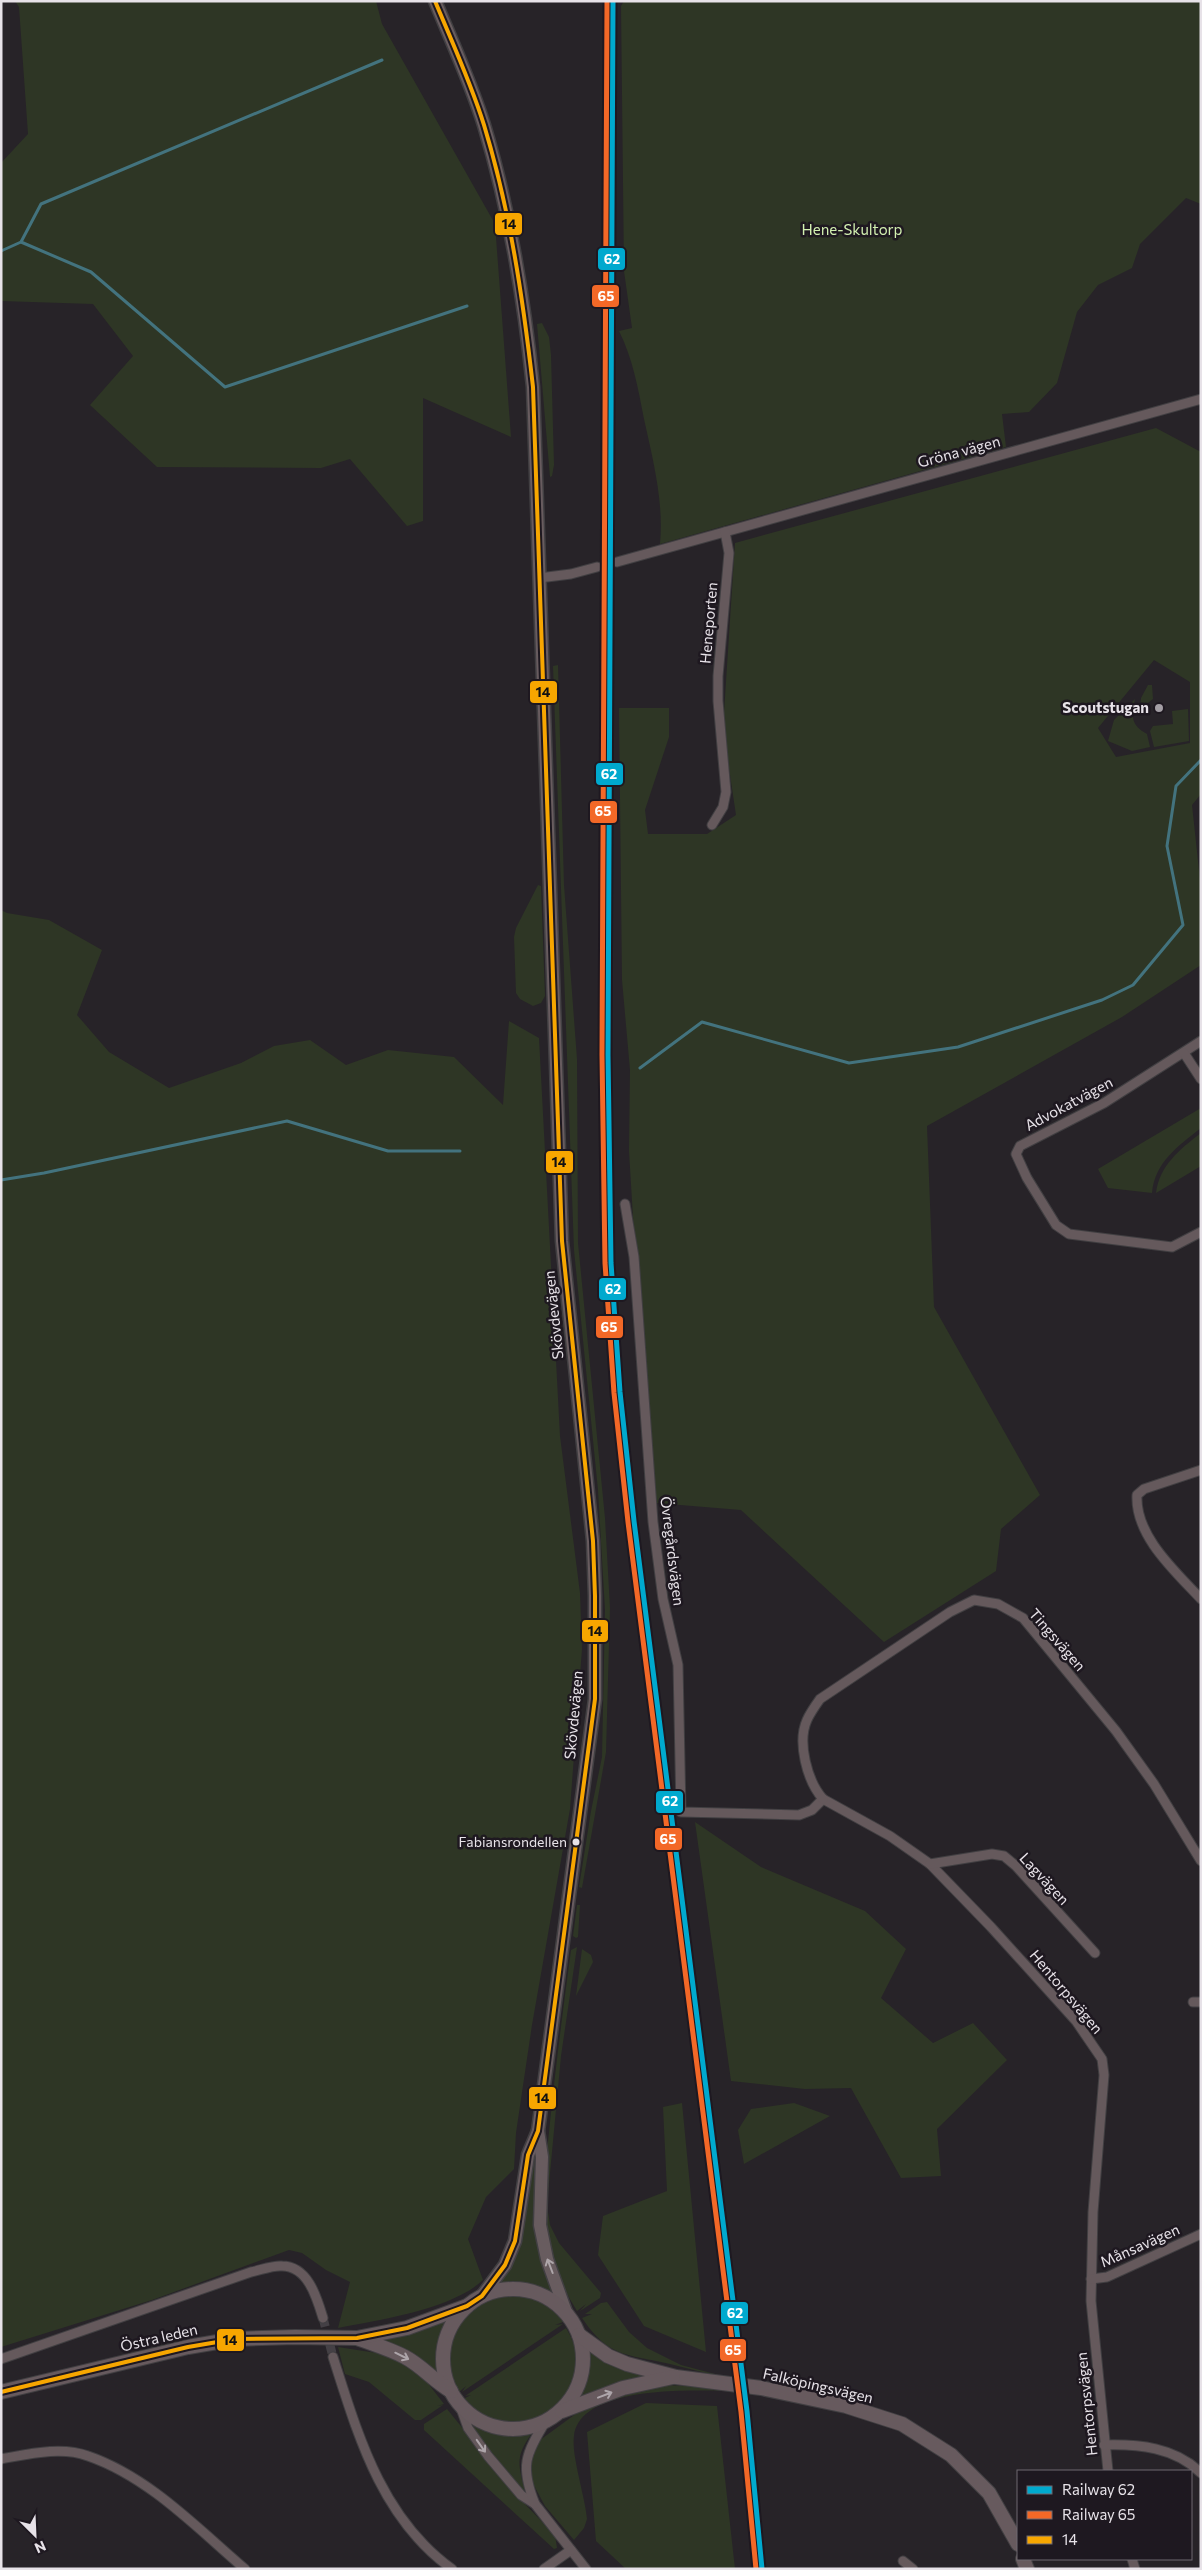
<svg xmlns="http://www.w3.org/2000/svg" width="1202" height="2570" font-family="Commissioner,sans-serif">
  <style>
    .green { fill: #2e3625; fill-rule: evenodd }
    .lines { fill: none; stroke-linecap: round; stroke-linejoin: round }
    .stream { stroke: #43737e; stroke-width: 3 }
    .minor-tunnel { stroke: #444045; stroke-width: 9; stroke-dasharray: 9 4.5; stroke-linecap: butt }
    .minor-casing { stroke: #413f42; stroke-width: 11 }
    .secondary-casing { stroke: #413f42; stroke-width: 15 }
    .primary-casing { stroke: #413f42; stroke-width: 16 }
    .minor { stroke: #65595c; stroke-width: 9 }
    .secondary { stroke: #685c5f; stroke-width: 12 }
    .primary { stroke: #675a5e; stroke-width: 14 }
    .bus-1-casing { stroke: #1e1820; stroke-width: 8 }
    .bus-1 { stroke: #f7a600; stroke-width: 4 }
    .rail-1-casing { stroke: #1e1820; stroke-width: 9 }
    .rail-2-casing { stroke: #1e1820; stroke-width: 9 }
    .rail-1 { stroke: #00a9ce; stroke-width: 5 }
    .rail-2 { stroke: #f36827; stroke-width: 5 }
    .oneway { stroke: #aea6aa }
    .oneway2 { stroke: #ada5aa }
    .oneway3 { stroke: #aca4a9 }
    .poi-dot { fill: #a49fa5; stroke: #1e1820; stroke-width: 2 }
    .bus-dot { fill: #e7e2e8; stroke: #1e1820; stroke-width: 2 }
    .labels { text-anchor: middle; stroke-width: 5; stroke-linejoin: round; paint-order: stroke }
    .bus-label { font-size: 14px; fill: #e7e2e8; stroke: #1e1820; text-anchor: end }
    .park-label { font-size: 15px; fill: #d2f0b0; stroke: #1e1820 }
    .street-label { font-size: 15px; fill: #e7e2e8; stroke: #1e1820 }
    .poi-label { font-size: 15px; font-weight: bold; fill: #e7e2e8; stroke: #1e1820; text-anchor: end }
    .line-badge { stroke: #1e1820; stroke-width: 2 }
    .badge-label { font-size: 14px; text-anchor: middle; font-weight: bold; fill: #fff }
    .pale-badge-label { font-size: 14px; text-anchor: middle; font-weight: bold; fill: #111 }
  </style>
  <rect width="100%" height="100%" fill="#272328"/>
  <g class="green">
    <path d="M 15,1 L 376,1 L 382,24 L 495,224 L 511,437 L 423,398 L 423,521 L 407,526 L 350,459 L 321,468 L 157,467 L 90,405 L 133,356 L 93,304 L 1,301 L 1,163 L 28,134 L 19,7 Z"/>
    <path d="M 624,1 L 1201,1 L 1201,204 L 1186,198 L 1140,244 L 1132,268 L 1098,285 L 1077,312 L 1057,383 L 1029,412 L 1002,414 L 1006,447 L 660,544 C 664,502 653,460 644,419 C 638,388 633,359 619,331 L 632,328 L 624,271 L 621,6 Z"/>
    <path d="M 542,323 L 549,337 L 551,355 L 554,465 L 552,476 L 550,477 L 537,324 Z"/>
    <path d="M 1156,428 L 1201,452 L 1201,794 L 1192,805 L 1201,889 L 1201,965 L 1122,1017 L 927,1126 L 934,1307 L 1040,1495 L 1001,1529 L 996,1571 L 884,1642 L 741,1510 L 656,1503 L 634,1234 L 629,1151 L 630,1070 L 622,980 L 619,708 L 669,708 L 669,737 L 645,810 L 648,834 L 707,834 L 736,815 L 723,728 L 735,543 ZM 1154,660 L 1190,682 L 1190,743 L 1116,757 L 1098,728 Z"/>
    <path d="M 558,665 L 564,885 L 577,1059 L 578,1243 L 605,1518 L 610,1608 L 606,1752 L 582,1888 L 579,1887 L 591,1811 L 602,1757 L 605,1610 L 598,1490 L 574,1250 L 553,666 Z"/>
    <path d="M 1148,685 L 1152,685 L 1153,699 L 1140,709 L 1141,698 Z"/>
    <path d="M 1135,699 C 1131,717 1131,725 1147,734 L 1150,747 L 1132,751 L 1108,741 L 1114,720 Z"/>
    <path d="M 1188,709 L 1189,741 L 1154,747 L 1150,731 L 1153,726 L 1173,724 L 1172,711 Z"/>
    <path d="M 538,885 L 541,886 L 545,996 L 541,1003 L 533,1006 L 520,999 L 516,993 L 514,937 L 516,928 Z"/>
    <path d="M 1,910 L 7,913 L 49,920 L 102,950 L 77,1015 L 109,1052 L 169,1088 L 241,1063 L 274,1046 L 310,1040 L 346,1065 L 388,1050 L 454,1057 L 503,1105 L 509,1021 L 539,1038 L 560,1436 L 580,1593 L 582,1649 L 570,1809 L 532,2025 L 516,2133 L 514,2169 L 486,2197 L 468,2239 L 483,2280 C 453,2309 379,2320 338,2328 L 350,2282 L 326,2270 L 302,2253 L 289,2250 L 152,2300 L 1,2347 Z"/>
    <path d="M 1201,1108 L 1201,1128 C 1178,1146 1155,1162 1152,1193 L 1108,1188 L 1098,1169 Z"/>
    <path d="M 1201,1133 L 1201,1166 L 1156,1193 C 1159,1166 1180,1149 1201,1133 Z"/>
    <path d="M 695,1822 L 761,1867 L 865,1911 L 906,1949 L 881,1998 L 933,2043 L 973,2023 L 1007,2060 L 937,2129 L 941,2176 L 901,2178 L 851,2088 L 805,2089 L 731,2081 Z"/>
    <path d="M 577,1905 L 580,1905 L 578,1937 L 576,1938 L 573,1936 Z"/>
    <path d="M 577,1947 L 561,2056 L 547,2205 L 550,2225 L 559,2243 L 601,2293 L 600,2298 L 580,2311 L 586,2304 L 577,2311 C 561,2285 548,2257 545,2227 C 541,2197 546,2161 549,2132 C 555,2071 563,2010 571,1950 Z"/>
    <path d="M 582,1949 L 591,1955 L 593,1962 L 576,1996 Z"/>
    <path d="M 682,2103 L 706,2352 L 644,2326 L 598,2255 L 603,2216 L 667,2191 L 663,2107 Z"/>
    <path d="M 794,2103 L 830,2116 L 744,2164 L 738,2130 L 751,2109 Z"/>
    <path d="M 536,2152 L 534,2222 L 554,2297 L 520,2286 L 496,2287 C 535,2243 518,2201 536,2152 Z"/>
    <path d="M 504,2295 C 530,2294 548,2301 563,2322 L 555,2325 L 563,2324 L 462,2392 L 466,2386 L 458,2393 C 430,2352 461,2305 504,2295 Z"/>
    <path d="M 607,2302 L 629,2332 L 647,2348 L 681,2365 L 730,2378 C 709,2374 690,2369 670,2364 C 627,2354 609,2358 582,2318 L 592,2314 L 585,2314 L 601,2303 Z"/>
    <path d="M 451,2318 L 439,2350 L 441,2378 L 380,2339 Z"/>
    <path d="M 566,2328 C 613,2404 501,2461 463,2399 L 471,2395 L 465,2396 Z"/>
    <path d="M 338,2347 L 383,2354 L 416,2368 L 444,2404 L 437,2406 L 443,2405 L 421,2420 L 415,2420 L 369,2382 L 345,2374 Z"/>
    <path d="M 587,2348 L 651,2375 L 577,2400 L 585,2382 Z"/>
    <path d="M 661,2385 L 692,2386 L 724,2391 C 689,2390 580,2386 574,2436 C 571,2455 585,2496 587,2519 L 584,2528 L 574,2540 L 545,2506 L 530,2478 L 528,2471 L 536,2443 L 581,2410 L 599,2400 Z"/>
    <path d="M 646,2403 L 717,2406 L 735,2569 L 626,2569 L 596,2541 L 587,2432 Z"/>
    <path d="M 447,2409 L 521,2500 L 555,2535 L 557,2548 L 554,2549 L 424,2430 L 424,2424 Z"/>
    <path d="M 475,2425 L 504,2435 L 532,2433 C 514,2458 519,2465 525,2492 L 503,2468 L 473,2427 Z"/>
  </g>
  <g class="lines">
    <g class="stream">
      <path d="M 21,242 L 91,272 L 225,387 L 467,306"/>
      <path d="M 1,251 L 21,242 L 41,204 L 382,60"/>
      <path d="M 640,1068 L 702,1022 L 849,1063 L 958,1047 L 1102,1000 L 1133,985 L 1183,925 L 1167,846 L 1176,786 L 1201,760"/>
      <path d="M 1,1180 L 44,1173 L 287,1121 L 388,1151 L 460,1151"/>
    </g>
    <g class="minor-tunnel">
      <path d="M 597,567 L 617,562"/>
      <path d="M 323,2318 L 333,2357"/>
    </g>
    <g class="minor-casing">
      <g id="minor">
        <path d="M 617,562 L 1201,399"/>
        <path d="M 539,578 L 571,574 L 597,567"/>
        <path d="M 712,825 L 723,807 L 726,792 L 718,701 L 718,676 L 729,553 L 725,532"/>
        <path d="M 1201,1041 L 1104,1103 L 1020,1146 L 1016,1154 L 1027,1178 L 1056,1225 L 1069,1234 L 1172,1247 L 1201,1232"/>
        <path d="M 1184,1053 L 1201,1079"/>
        <path d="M 625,1204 L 634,1257 L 653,1522 L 663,1599 L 678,1665 L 681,1812 L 799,1815 L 812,1810 L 823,1799 L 890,1836 L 930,1864 L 991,1927 L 1076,2021 L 1102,2059 L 1104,2075 L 1093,2212 L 1091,2301 L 1108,2471"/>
        <path d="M 1201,1470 L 1144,1489 L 1137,1495 C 1135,1536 1175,1571 1201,1599"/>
        <path d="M 823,1799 C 807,1781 797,1742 807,1720 C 810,1713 815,1706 820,1699 L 950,1612 L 974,1600 L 998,1604 L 1023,1618 L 1116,1731 L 1154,1784 L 1201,1861"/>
        <path d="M 930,1864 L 992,1854 L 1004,1856 L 1016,1866 L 1095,1953"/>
        <path d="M 1193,2002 L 1201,2002"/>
        <path d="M 1091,2279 L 1107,2277 L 1201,2234"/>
        <path d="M 333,2357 C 358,2435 381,2518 452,2569"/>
        <path d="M 1,2359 L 251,2272 C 261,2270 273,2265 282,2266 C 308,2266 317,2298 323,2318"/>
        <path d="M 459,2403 L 468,2428 L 488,2456 L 521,2495 L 535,2504 L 586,2569"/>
        <path d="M 1104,2445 C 1138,2444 1175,2447 1201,2473"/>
        <path d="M 1,2459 C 29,2454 61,2446 88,2456 C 149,2477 197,2528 245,2569"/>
        <path d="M 535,2504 C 520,2467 525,2454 546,2421"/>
        <path d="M 1132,2559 L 1135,2569"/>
        <path d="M 903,2561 L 913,2569"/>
        <path d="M 544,2569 L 571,2550"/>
      </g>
    </g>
    <g class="secondary-casing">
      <g id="secondary">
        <path d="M 435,1 C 452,42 471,83 484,125 C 510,211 524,298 533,387 L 562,1241 L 593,1541 L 595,1596 L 595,1699 L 538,2131 L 542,2157 L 540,2225 L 547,2259 L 566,2312"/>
        <path d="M 482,2296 L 505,2265 L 515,2241 L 528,2155 L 538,2131"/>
      </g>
    </g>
    <g class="primary-casing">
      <g id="primary">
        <circle cx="513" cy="2359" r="70"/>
        <path d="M 579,2335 L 608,2356 L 627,2364 L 676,2377 L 761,2388 L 846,2406 L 902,2424 L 951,2455 L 989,2493 L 1018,2544"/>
        <path d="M 357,2338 C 373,2344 390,2349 405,2357 C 422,2366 434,2381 451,2391"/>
        <path d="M 1,2392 L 188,2347 L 235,2339 L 295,2337 L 357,2338 L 407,2328 L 467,2306"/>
        <path d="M 562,2411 L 623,2388 L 673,2377"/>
        <path d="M 1023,2559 L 1027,2569"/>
      </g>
    </g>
    <use href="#minor" class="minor"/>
    <use href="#secondary" class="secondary"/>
    <use href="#primary" class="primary"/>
    <g class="bus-1-casing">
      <path id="bus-1" d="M 1,2392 L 188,2347 L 235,2339 L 357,2338 L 407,2328 L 467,2306 L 482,2296 L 505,2265 L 515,2241 L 528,2155 L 538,2131 L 595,1699 L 595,1596 L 593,1541 L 562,1241 L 533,387 C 523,299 510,210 484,125 C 471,83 452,42 435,1"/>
    </g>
    <use href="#bus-1" class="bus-1"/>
    <g class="rail-1-casing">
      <path id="rail-1" d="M 613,1 L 608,1055 L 611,1263 L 620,1392 L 634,1521 L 747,2411 L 762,2569"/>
    </g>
    <g class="rail-2-casing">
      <path id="rail-2" d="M 607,1 L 602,1055 L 605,1263 L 614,1393 L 628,1522 L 741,2412 L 756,2569"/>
    </g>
    <use href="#rail-1" class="rail-1"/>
    <use href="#rail-2" class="rail-2"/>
  </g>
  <defs><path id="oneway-shaft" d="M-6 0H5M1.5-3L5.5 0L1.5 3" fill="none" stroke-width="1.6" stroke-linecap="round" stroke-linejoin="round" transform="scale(1.25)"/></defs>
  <use class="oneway" href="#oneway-shaft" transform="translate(550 2266) rotate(-111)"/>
  <g class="oneway2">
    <use href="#oneway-shaft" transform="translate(402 2356) rotate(26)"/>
    <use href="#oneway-shaft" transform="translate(605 2395) rotate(-21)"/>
  </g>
  <use class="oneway3" href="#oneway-shaft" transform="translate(481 2446) rotate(55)"/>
  <circle class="poi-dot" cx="1159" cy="708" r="5"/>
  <circle class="bus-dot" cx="576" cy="1842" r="4.5"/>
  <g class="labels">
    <g class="bus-label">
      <text x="567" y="1847">Fabiansrondellen</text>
    </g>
    <g class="park-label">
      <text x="852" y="235">Hene-Skultorp</text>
    </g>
    <g class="street-label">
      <text transform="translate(959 452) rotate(-15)" y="5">Gröna vägen</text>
      <text transform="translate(709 623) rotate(-85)" y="5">Heneporten</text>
      <text transform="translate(1069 1104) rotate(-28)" y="5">Advokatvägen</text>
      <text transform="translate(554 1315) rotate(-96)" y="5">Skövdevägen</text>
      <text transform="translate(672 1551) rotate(83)" y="5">Övregårdsvägen</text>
      <text transform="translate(1057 1640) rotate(49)" y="5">Tingsvägen</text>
      <text transform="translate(574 1715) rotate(-85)" y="5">Skövdevägen</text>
      <text transform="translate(1044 1879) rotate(47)" y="5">Lagvägen</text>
      <text transform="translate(1066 1992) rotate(50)" y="5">Hentorpsvägen</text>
      <text transform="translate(1140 2246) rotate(-24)" y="5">Månsavägen</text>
      <text transform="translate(159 2338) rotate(-13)" y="5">Östra leden</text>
      <text transform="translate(818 2386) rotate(13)" y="5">Falköpingsvägen</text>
      <text transform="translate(1087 2404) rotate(-96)" y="5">Hentorpsvägen</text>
    </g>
    <g class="poi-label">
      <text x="1149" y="713">Scoutstugan</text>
    </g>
  </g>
  <g class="line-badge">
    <rect x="494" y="212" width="29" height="24" rx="5" fill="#f7a600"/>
    <rect x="597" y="247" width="29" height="24" rx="5" fill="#00a9ce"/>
    <rect x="591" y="284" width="29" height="24" rx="5" fill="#f36827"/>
    <rect x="529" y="680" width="29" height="24" rx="5" fill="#f7a600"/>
    <rect x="595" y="762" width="29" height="24" rx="5" fill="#00a9ce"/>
    <rect x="589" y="800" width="29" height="24" rx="5" fill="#f36827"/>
    <rect x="545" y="1150" width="29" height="24" rx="5" fill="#f7a600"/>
    <rect x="598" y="1277" width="29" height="24" rx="5" fill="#00a9ce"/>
    <rect x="595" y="1315" width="29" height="24" rx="5" fill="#f36827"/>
    <rect x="581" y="1619" width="28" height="24" rx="5" fill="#f7a600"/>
    <rect x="655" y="1790" width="29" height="24" rx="5" fill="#00a9ce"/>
    <rect x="654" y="1827" width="29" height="24" rx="5" fill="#f36827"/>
    <rect x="528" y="2086" width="29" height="24" rx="5" fill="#f7a600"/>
    <rect x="720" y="2301" width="29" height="24" rx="5" fill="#00a9ce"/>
    <rect x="216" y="2328" width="29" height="24" rx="5" fill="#f7a600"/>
    <rect x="719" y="2338" width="28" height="24" rx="5" fill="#f36827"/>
  </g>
  <g class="badge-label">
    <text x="612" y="264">62</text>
    <text x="606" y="301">65</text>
    <text x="609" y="779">62</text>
    <text x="603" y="816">65</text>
    <text x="613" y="1294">62</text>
    <text x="609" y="1332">65</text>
    <text x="670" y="1806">62</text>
    <text x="668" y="1844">65</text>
    <text x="735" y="2318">62</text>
    <text x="733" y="2355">65</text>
  </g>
  <g class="pale-badge-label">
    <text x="509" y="229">14</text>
    <text x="543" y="697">14</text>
    <text x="559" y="1167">14</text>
    <text x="595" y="1636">14</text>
    <text x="542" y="2103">14</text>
    <text x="230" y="2345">14</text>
  </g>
  <rect width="1202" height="2570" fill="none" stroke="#e7e2e8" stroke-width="5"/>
  <rect x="1017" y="2470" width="175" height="90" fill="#1e1820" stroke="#6e6970"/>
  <rect x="1027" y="2486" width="25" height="8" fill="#00a9ce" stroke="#6e6970"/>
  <text x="1062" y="2495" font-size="15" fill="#e7e2e8">Railway 62</text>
  <rect x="1027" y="2511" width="25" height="8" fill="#f36827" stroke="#6e6970"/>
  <text x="1062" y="2520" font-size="15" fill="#e7e2e8">Railway 65</text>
  <rect x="1027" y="2536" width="25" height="8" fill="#f7a600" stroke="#6e6970"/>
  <text x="1062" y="2545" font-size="15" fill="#e7e2e8">14</text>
  <g transform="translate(35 2535) rotate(156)" stroke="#1e1820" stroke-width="4" paint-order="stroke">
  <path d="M0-4L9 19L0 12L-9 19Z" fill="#e7e2e8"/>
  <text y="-8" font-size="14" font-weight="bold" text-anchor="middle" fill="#e7e2e8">N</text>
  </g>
</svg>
